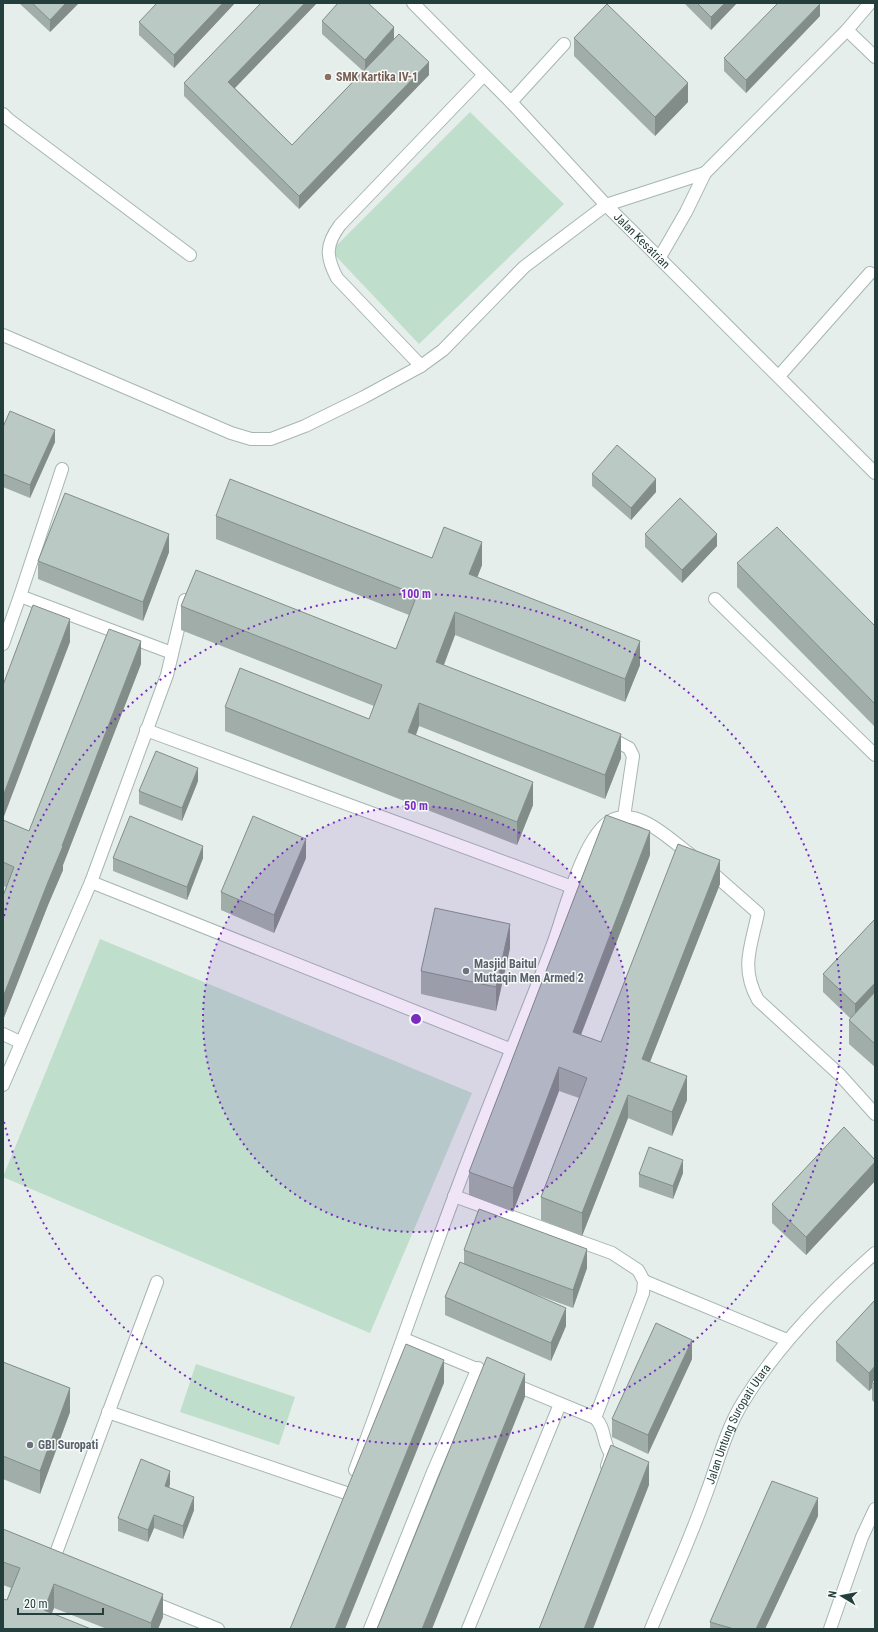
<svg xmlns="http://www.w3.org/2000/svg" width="878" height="1632" font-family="'Roboto Condensed',sans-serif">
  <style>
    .green { fill: #bfdecb }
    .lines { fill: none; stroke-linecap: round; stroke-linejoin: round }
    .service-casing { stroke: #a7b6b3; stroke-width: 14 }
    .minor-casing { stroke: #a7b6b3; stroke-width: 14 }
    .tertiary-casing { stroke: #a7b6b3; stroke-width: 14 }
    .service { stroke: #fff; stroke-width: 12 }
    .minor { stroke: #fff; stroke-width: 12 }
    .tertiary { stroke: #fff; stroke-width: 12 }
    .wall { fill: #a0ada9 }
    .shaded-wall { fill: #828d89 }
    .building { fill: #bac9c4; stroke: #828d89 }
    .ring { fill: none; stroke: #7b2cbf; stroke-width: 2; stroke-dasharray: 2 4 }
    .education-dot { fill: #8d6e63; stroke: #f6faf8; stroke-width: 1.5 }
    .worship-dot { fill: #6b7280; stroke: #f6faf8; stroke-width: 1.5 }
    .labels { text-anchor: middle; stroke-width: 3; stroke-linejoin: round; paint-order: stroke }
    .education-label { font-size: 12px; font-weight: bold; fill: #785e54; stroke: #f6faf8; text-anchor: start }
    .street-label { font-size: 12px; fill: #243f3b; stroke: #f6faf8 }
    .worship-label { font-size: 12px; font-weight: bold; fill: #5b616d; stroke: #f6faf8; text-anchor: start }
    .centre { fill: #7b2cbf; stroke: #f6faf8; stroke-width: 2 }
    .ring-label { font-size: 12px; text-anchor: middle; font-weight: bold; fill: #7b2cbf; stroke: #f6faf8; stroke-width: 3; stroke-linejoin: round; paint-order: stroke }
  </style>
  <rect width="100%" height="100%" fill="#e5eeeb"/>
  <g class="green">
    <path d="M 470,112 L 564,204 L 419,344 L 331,251 Z"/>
    <path d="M 100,939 L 472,1093 L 370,1333 L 3,1177 Z"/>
    <path d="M 196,1364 L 295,1397 L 279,1445 L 180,1412 Z"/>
  </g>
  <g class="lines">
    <g class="service-casing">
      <g id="service">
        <path d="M 511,102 L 564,44"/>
        <path d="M 715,599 L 875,755"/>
        <path d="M 3,1034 L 20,1042"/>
        <path d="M 108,1412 L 346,1493"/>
        <path d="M 53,1561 L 157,1282"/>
        <path d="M 830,1629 L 862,1537 L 875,1509"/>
      </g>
    </g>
    <g class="minor-casing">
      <g id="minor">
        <path d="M 847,30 L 875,57"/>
        <path d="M 3,114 L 8,119 L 190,255"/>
        <path d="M 660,257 L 686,212 L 705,173 L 847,30 L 870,3"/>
        <path d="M 3,335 L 231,433 L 251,439 L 271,439 L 305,426 L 364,397 L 421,366 L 443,350 L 524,267 L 606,205 L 705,173"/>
        <path d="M 421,366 L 337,278 C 326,257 325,245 340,225 L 484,75"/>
        <path d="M 779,376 L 870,273"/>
        <path d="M 20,596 L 62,469"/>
        <path d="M 3,644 L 20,596 L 172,653"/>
        <path d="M 146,730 L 572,887"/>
        <path d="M 606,736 L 629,748 L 633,756 L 624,817"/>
        <path d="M 708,869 L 758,913 C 751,947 740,967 758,1000 L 840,1075 L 875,1114"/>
        <path d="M 91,882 L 512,1050"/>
        <path d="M 3,1085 L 91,882 L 167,675 L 185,600"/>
        <path d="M 454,1196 L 612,1253 L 638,1270 L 644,1281 L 643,1293 L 595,1418"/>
        <path d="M 644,1281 L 787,1340"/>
        <path d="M 404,1339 L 595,1418 C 606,1428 602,1442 611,1454 L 607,1466"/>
        <path d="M 355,1470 C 389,1379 420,1288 454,1197 C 485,1112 521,1029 553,944 C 564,915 583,834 612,820 C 639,807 670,840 691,855"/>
        <path d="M 149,1601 L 218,1629"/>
        <path d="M 370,1629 L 433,1472 L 478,1368"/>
        <path d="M 468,1629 L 560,1404"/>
      </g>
    </g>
    <g class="tertiary-casing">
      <g id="tertiary">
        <path id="s1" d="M 413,3 L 511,102 L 606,205 L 875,473"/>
        <path id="s2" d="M 651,1629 C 669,1585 689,1542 705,1497 C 717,1466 725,1431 743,1402 C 778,1345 825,1297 875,1253"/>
      </g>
    </g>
    <use href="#service" class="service"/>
    <use href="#minor" class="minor"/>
    <use href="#tertiary" class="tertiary"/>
  </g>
  <g class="wall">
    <path d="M 19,3 L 78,3 L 78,4 L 50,32 Z"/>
    <path d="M 235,3 L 174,68 L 139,35 L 139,22 Z"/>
    <path d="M 317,3 L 235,88 L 292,145 L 363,71 L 322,34 L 322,21 L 394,39 L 429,75 L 299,209 L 184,96 L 184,83 Z"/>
    <path d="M 684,3 L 737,3 L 711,30 Z"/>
    <path d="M 820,16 L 746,93 L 724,71 L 724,58 Z"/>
    <path d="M 574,38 L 688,102 L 655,136 L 574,56 Z"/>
    <path d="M 3,427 L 55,442 L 30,498 L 3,487 Z"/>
    <path d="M 592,474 L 656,492 L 631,520 L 592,486 Z"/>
    <path d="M 216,516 L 432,558 L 482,565 L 477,578 L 640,665 L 625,702 L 455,635 L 444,665 L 621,758 L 605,799 L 419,726 L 416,735 L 533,805 L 517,845 L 225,731 L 225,707 L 369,719 L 374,706 L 181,630 L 181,606 L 396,649 L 409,615 L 216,539 Z"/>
    <path d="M 645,534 L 717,546 L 682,583 L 645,547 Z"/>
    <path d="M 169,552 L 143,621 L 38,579 L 38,561 Z"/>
    <path d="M 737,563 L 875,626 L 875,727 L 737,587 Z"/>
    <path d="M 141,664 L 63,865 L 63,870 L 48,905 L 3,1020 L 3,896 L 6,887 L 3,886 L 3,820 L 29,831 Z"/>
    <path d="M 198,781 L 182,821 L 139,804 L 139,791 Z"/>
    <path d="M 650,855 L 581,1035 L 601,1042 L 720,884 L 650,1062 L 687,1100 L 672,1136 L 628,1118 L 582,1236 L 541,1220 L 541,1197 L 579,1098 L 559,1091 L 513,1212 L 469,1195 L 469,1172 Z"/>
    <path d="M 113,858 L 203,858 L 187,900 L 113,871 Z"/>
    <path d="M 306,858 L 274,933 L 221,910 L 221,892 Z"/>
    <path d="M 875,919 L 875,1067 L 849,1044 L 849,1020 L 851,1019 L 823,992 L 823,974 Z"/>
    <path d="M 510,948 L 496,1011 L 421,994 L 421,971 Z"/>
    <path d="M 875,1160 L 875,1181 L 806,1255 L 772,1223 L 772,1204 Z"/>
    <path d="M 683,1173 L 673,1199 L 639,1187 L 639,1174 Z"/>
    <path d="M 464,1250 L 587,1268 L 573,1308 L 532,1293 L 566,1326 L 551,1361 L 445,1315 L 445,1297 L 464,1264 Z"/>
    <path d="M 875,1300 L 875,1403 L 872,1400 L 872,1388 L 869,1391 L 836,1361 L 836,1342 Z"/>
    <path d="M 692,1359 L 648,1454 L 612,1437 L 612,1419 Z"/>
    <path d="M 3,1362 L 70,1412 L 40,1494 L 3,1479 Z"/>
    <path d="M 170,1484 L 169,1488 L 194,1510 L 183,1539 L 154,1528 L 148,1542 L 118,1531 L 118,1518 Z"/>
    <path d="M 818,1516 L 765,1629 L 710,1629 L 710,1622 Z"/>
    <path d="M 3,1529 L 163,1617 L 158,1629 L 107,1629 L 54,1608 L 52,1613 L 7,1600 L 11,1588 L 3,1585 Z"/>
  </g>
  <g class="shaded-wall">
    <path d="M 66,3 L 78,4 L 50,32 L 50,20 Z"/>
    <path d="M 223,3 L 235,3 L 174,68 L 174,55 Z"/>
    <path d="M 305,3 L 317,3 L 228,95 L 228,82 Z"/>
    <path d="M 725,3 L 737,3 L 711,30 L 711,17 Z"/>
    <path d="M 820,4 L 820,16 L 746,93 L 746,80 Z"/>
    <path d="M 394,27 L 394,40 L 365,73 L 365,60 Z"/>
    <path d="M 429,62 L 429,75 L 299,209 L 299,196 Z"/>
    <path d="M 688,83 L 688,102 L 655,136 L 655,117 Z"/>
    <path d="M 55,430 L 55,442 L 30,498 L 30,485 Z"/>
    <path d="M 656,479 L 656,492 L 631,520 L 631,508 Z"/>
    <path d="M 169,534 L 169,552 L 143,621 L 143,602 Z"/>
    <path d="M 717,534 L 717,546 L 682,583 L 682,570 Z"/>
    <path d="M 482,542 L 482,565 L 469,598 L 469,574 Z"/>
    <path d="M 455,612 L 455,635 L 436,685 L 436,662 Z"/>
    <path d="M 70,619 L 70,642 L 3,819 L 3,796 Z"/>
    <path d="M 141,641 L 141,664 L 63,865 L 63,870 L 48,905 L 3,1020 L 3,997 Z"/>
    <path d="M 640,641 L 640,665 L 625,702 L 625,679 Z"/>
    <path d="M 419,703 L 419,726 L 408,756 L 408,732 Z"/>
    <path d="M 621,734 L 621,758 L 605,799 L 605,775 Z"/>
    <path d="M 198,768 L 198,781 L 182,821 L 182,808 Z"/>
    <path d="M 533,782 L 533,805 L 517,845 L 517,822 Z"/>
    <path d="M 650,831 L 650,855 L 573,1055 L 573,1032 Z"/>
    <path d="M 306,839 L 306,858 L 274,933 L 274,915 Z"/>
    <path d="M 203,846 L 203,858 L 187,900 L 187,887 Z"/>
    <path d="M 720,860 L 720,884 L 642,1082 L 642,1059 Z"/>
    <path d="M 510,924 L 510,948 L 496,1011 L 496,987 Z"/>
    <path d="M 875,983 L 875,1001 L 855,1023 L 855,1004 Z"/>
    <path d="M 559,1067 L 559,1091 L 513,1212 L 513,1188 Z"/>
    <path d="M 687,1076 L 687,1100 L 672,1136 L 672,1112 Z"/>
    <path d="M 628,1095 L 628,1118 L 582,1236 L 582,1213 Z"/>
    <path d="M 683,1160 L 683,1173 L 673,1199 L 673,1186 Z"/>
    <path d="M 875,1162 L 875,1181 L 806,1255 L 806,1237 Z"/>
    <path d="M 587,1249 L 587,1268 L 573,1308 L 573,1290 Z"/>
    <path d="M 566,1308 L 566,1326 L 551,1361 L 551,1343 Z"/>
    <path d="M 692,1340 L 692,1359 L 648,1454 L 648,1435 Z"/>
    <path d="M 444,1360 L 444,1383 L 345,1629 L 335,1629 Z"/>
    <path d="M 875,1366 L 875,1385 L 872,1382 L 872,1388 L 869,1391 L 869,1373 Z"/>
    <path d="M 525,1374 L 525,1397 L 432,1629 L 422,1629 Z"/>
    <path d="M 70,1388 L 70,1412 L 40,1494 L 40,1471 Z"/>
    <path d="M 649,1462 L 649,1485 L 593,1629 L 584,1629 Z"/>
    <path d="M 170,1471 L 170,1484 L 165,1499 L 165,1486 Z"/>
    <path d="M 194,1497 L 194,1510 L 183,1539 L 183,1526 Z"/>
    <path d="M 818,1498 L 818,1516 L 765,1629 L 756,1629 Z"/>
    <path d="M 154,1515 L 154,1528 L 148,1542 L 148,1530 Z"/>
    <path d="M 54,1584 L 54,1608 L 45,1629 L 44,1610 Z"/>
    <path d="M 163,1594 L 163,1617 L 158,1629 L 151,1629 L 151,1623 Z"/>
  </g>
  <g class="building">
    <path d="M 32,3 L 66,3 L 50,20 Z"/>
    <path d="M 157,3 L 223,3 L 174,55 L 139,22 Z"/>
    <path d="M 261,3 L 305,3 L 228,82 L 292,145 L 399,34 L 429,62 L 299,196 L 184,83 Z"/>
    <path d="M 338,3 L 368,3 L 394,27 L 365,60 L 322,21 Z"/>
    <path d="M 697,3 L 725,3 L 711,17 Z"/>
    <path d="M 778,3 L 820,3 L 820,4 L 746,80 L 724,58 Z"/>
    <path d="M 607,4 L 688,83 L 655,117 L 574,38 Z"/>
    <path d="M 10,411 L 55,430 L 30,485 L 3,474 L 3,427 Z"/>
    <path d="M 617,445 L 656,479 L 631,508 L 592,474 Z"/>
    <path d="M 230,479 L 432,558 L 444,527 L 482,542 L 469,574 L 640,641 L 625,679 L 455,612 L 436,662 L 621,734 L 605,775 L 419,703 L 408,732 L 533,782 L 517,822 L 225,707 L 240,668 L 369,719 L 382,685 L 181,606 L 196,570 L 396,649 L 417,595 L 216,516 Z"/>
    <path d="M 65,493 L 169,534 L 143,602 L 38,561 Z"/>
    <path d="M 680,498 L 717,534 L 682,570 L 645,534 Z"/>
    <path d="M 777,527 L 875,626 L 875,704 L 737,563 Z"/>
    <path d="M 33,605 L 70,619 L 3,796 L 3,685 Z"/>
    <path d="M 109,629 L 141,641 L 62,846 L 63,846 L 48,882 L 3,997 L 3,896 L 14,867 L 3,862 L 3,820 L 29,831 Z"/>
    <path d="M 156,751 L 198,768 L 182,808 L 139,791 Z"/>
    <path d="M 606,815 L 650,831 L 573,1032 L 601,1042 L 678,844 L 720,860 L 642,1059 L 687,1076 L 672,1112 L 628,1095 L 582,1213 L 541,1197 L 587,1078 L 559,1067 L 513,1188 L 469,1172 Z"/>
    <path d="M 130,816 L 203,846 L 187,887 L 113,858 Z"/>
    <path d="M 253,816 L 306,839 L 274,915 L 221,892 Z"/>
    <path d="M 435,908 L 510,924 L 496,987 L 421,971 Z"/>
    <path d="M 875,919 L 875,983 L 855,1004 L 823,974 Z"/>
    <path d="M 875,992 L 875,1044 L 849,1020 Z"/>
    <path d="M 844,1127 L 875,1160 L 875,1162 L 806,1237 L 772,1204 Z"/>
    <path d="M 649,1147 L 683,1160 L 673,1186 L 639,1174 Z"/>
    <path d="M 479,1209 L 587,1249 L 573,1290 L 464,1250 Z"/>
    <path d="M 460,1262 L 566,1308 L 551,1343 L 445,1297 Z"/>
    <path d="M 875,1300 L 875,1366 L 869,1373 L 836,1342 Z"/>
    <path d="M 656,1323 L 692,1340 L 648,1435 L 612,1419 Z"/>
    <path d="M 406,1344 L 444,1360 L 335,1629 L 290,1629 Z"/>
    <path d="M 487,1357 L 525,1374 L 422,1629 L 377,1629 Z"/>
    <path d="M 3,1362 L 70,1388 L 40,1471 L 3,1456 Z"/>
    <path d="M 875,1379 L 875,1385 L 872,1382 Z"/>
    <path d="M 611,1445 L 649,1462 L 584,1629 L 539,1629 Z"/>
    <path d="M 141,1459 L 170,1471 L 165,1486 L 194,1497 L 183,1526 L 154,1515 L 148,1530 L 118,1518 Z"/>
    <path d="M 772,1481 L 818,1498 L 756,1629 L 734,1629 L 710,1622 Z"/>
    <path d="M 3,1529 L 163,1594 L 151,1623 L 54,1584 L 44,1610 L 91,1629 L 3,1629 L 3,1599 L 7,1600 L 20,1568 L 3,1562 Z"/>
  </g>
  <circle cx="416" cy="1019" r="213" fill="#7b2cbf" fill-opacity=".12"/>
  <g class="ring">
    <circle cx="416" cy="1019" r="213"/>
    <path d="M4 916A425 425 0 1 1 4 1122"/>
  </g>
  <circle class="education-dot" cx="328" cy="77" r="4"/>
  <g class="worship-dot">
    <circle cx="466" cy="971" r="4"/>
    <circle cx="30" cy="1445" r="4"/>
  </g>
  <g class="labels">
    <g class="education-label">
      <text x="336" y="81">SMK Kartika IV-1</text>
    </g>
    <g class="street-label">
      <text dy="4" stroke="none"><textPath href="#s1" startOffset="330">Jalan Kesatrian</textPath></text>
      <text dy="4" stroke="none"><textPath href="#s2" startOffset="223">Jalan Untung Suropati Utara</textPath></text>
    </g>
    <g class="worship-label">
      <text x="474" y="968">Masjid Baitul<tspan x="474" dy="14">Muttaqin Men Armed 2</tspan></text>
      <text x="38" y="1449">GBI Suropati</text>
    </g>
  </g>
  <circle cx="416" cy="1019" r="6" class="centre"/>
  <g class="ring-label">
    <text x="416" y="598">100 m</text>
    <text x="416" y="810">50 m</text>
  </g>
  <rect width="878" height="1632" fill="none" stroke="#243f3b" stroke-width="8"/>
  <g transform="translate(842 1596) rotate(280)" stroke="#f6faf8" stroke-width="3" paint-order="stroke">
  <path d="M0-3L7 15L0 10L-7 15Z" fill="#243f3b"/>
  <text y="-6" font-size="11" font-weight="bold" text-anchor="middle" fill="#243f3b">N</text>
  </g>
  <path d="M18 1608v6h85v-6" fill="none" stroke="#243f3b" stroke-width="2"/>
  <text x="24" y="1608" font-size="12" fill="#243f3b" stroke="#f6faf8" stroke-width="3" paint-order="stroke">20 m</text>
</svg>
